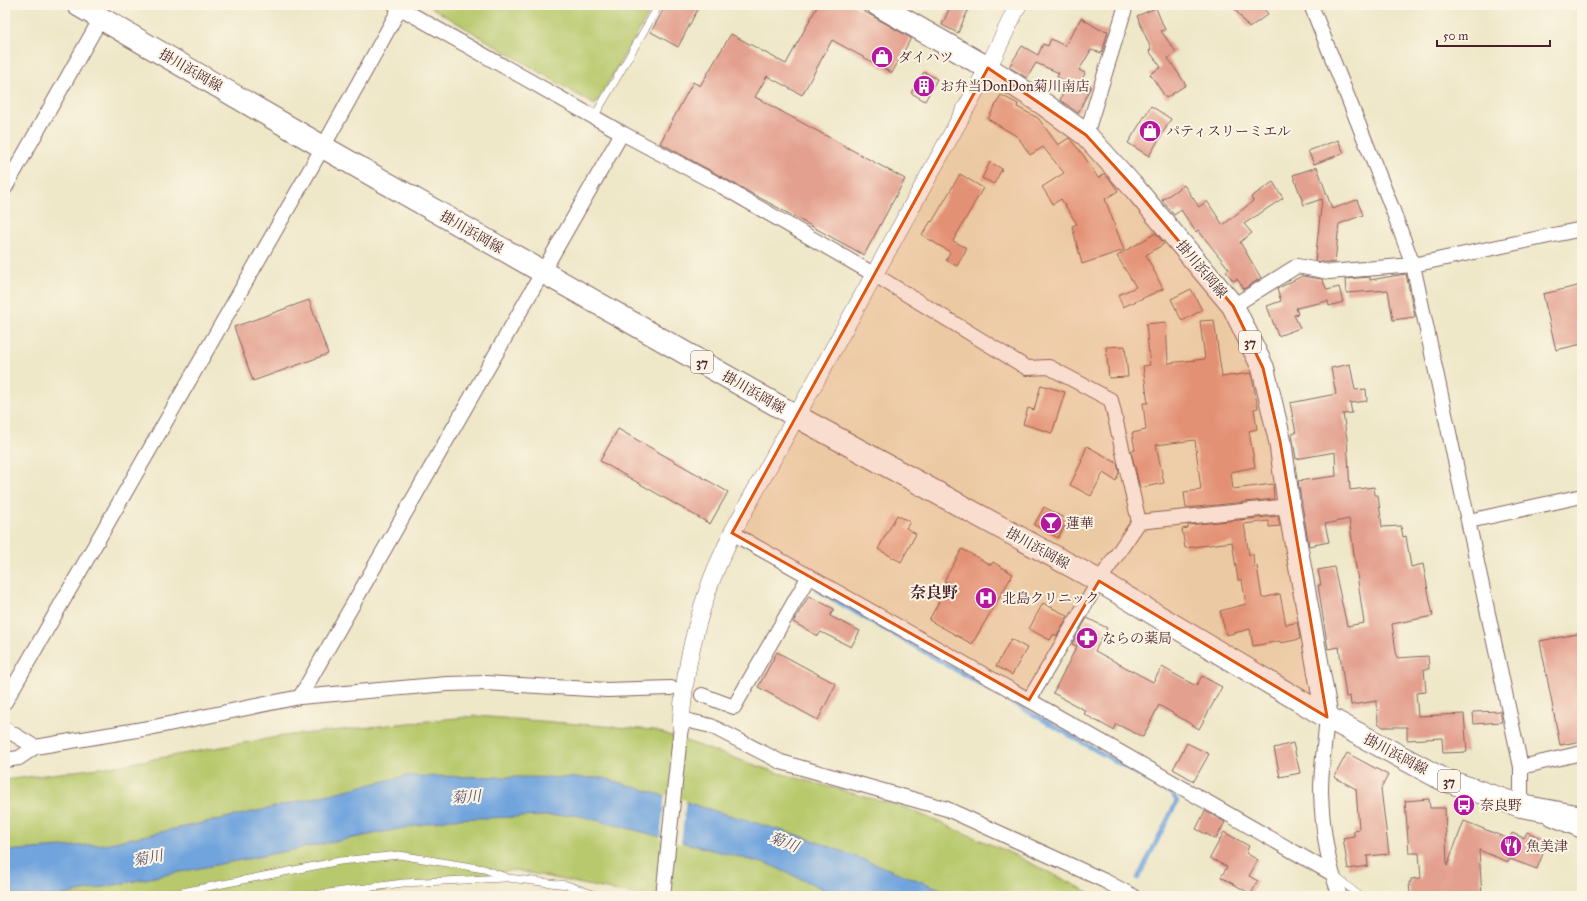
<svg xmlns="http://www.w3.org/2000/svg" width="1587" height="901" font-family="'IM FELL Great Primer','Noto Serif JP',serif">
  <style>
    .green { fill: #b8c96d; stroke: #81744c }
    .water { fill: #71a4dd; stroke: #5e6284 }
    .pier { fill: #eee7c8 }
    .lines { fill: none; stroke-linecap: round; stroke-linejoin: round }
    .stream { stroke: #71a4dd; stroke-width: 4.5 }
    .building { fill: #e4a08f }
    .service-casing { stroke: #836562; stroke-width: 8 }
    .minor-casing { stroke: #836562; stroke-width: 16 }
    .tertiary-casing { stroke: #836562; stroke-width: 18 }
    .primary-casing { stroke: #836562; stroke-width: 24 }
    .service { stroke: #fff; stroke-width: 7 }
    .minor { stroke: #fff; stroke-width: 14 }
    .tertiary { stroke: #fff; stroke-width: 17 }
    .primary { stroke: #fff; stroke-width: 22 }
    .marked { fill: #e0560e; fill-opacity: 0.2; stroke: #e0560e; stroke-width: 3; stroke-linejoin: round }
    .labels { text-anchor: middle; stroke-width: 4; stroke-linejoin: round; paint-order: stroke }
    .shield { fill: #fcf5e5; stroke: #7f5f63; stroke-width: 1 }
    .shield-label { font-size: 13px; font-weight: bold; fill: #4a1f2b }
    .poi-label { font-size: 14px; fill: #4a1f2b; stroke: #fcf5e5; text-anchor: start }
    .street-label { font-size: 14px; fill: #4a1f2b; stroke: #fcf5e5 }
    .water-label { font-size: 15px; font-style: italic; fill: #5a5472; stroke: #fcf5e5 }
    .quarter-label { font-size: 16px; font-weight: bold; fill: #4a1f2b; stroke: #fcf5e5 }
  </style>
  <rect width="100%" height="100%" fill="#fcf5e5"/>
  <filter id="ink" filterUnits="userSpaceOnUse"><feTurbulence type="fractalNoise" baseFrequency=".025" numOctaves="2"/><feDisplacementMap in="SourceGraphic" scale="8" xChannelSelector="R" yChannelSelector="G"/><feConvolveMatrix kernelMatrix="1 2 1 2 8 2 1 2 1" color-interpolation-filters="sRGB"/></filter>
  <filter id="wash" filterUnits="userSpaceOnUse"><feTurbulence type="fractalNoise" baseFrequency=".012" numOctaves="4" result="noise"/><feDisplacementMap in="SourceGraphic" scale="16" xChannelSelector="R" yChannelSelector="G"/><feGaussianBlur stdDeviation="0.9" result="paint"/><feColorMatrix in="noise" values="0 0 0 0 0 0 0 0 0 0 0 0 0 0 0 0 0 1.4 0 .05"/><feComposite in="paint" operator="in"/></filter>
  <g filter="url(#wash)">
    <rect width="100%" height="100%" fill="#eee7c8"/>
    <g class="green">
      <path d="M 427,5 L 654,5 L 595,105 Z"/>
      <path d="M 476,716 L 654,730 L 775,772 L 906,808 L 1006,851 L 1097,896 L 640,896 L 515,870 L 346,896 L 5,896 L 5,780 L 115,766 L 283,736 Z"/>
    </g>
    <path class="water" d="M 405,776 L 604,778 L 807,838 L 959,896 L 839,896 L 770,865 L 576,815 L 450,819 L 58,896 L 5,896 L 5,851 L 105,844 L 262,810 Z"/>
    <path class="pier" d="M 665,794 L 686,800 L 681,844 L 660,839 Z"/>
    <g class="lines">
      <path class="stream" d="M 817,590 L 1172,794 L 1177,801 L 1138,878"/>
    </g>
    <g id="blocks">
      <g class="building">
        <path d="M 666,5 L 700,5 L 678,47 L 651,32 Z"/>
        <path d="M 818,5 L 853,5 L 911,38 L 892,73 L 832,40 L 802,95 L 767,76 L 755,97 L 905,179 L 864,255 L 660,143 L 693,82 L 700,86 L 731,34 L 786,64 Z"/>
        <path d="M 951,5 L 970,5 L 958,33 L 942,25 Z"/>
        <path d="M 1232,5 L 1261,5 L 1268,14 L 1249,28 Z"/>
        <path d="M 1156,8 L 1165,30 L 1161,31 L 1176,52 L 1168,58 L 1186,85 L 1166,98 L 1150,74 L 1161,67 L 1149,51 L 1151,49 L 1137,16 Z"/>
        <path d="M 1081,18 L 1099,29 L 1108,31 L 1102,53 L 1091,50 L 1079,70 L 1085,73 L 1081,82 L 1091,86 L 1078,113 L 1060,100 L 1068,82 L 1057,77 L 1059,73 L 1036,63 L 1027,78 L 1009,67 L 1022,46 L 1038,55 L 1043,44 L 1048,46 L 1051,39 L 1065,46 Z"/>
        <path d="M 924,72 L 937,79 L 925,101 L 911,93 Z"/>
        <path d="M 1001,95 L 1018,104 L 1017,107 L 1038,118 L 1058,145 L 1069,138 L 1084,156 L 1098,178 L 1104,174 L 1112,182 L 1118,191 L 1105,199 L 1124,250 L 1082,264 L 1072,226 L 1077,224 L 1061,199 L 1053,204 L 1042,187 L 1064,173 L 1043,147 L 1030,155 L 1018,137 L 988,119 Z"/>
        <path d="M 1151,106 L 1171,119 L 1149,156 L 1128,143 Z"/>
        <path d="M 1338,140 L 1344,153 L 1314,164 L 1308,151 Z"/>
        <path d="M 990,162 L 1002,169 L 994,184 L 982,178 Z"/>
        <path d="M 1317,167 L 1332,209 L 1357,200 L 1363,215 L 1339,224 L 1335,263 L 1315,261 L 1322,199 L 1304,205 L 1293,175 Z"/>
        <path d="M 960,174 L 983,188 L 953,241 L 967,248 L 957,266 L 946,260 L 950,252 L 922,235 L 931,221 L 932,222 Z"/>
        <path d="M 1273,182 L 1283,198 L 1244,224 L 1252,233 L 1240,242 L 1261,278 L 1244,289 L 1237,279 L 1233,281 L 1226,271 L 1229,269 L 1198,230 L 1196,232 L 1181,210 L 1174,215 L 1162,200 L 1184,185 L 1199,207 L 1207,201 L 1223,225 L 1253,201 L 1251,197 Z"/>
        <path d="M 1156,233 L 1164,244 L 1146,255 L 1163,289 L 1123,307 L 1118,295 L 1136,287 L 1117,256 Z"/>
        <path d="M 1406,274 L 1415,317 L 1393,320 L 1388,290 L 1346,293 L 1345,279 L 1370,277 L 1370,280 Z"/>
        <path d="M 1302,276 L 1322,279 L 1327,290 L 1339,287 L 1343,302 L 1329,306 L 1328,301 L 1296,308 L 1298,314 L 1294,315 L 1300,328 L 1278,336 L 1267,306 L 1281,301 L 1277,289 Z"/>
        <path d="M 1582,285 L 1582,344 L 1556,350 L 1543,294 Z"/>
        <path d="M 1191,289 L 1202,310 L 1182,321 L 1171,299 Z"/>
        <path d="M 309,300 L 328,354 L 253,381 L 234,327 Z"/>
        <path d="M 1214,320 L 1222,377 L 1251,373 L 1258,408 L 1254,409 L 1257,429 L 1249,431 L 1255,467 L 1231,472 L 1233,489 L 1273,484 L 1274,499 L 1186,508 L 1184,492 L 1201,490 L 1195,440 L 1156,445 L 1164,483 L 1140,488 L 1131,451 L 1135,450 L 1132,433 L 1146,430 L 1143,403 L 1148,403 L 1143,366 L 1150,365 L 1146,324 L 1166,322 L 1168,363 L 1205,359 L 1200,321 Z"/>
        <path d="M 1125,346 L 1128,377 L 1109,378 L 1106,347 Z"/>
        <path d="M 1350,364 L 1355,390 L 1366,389 L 1367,401 L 1350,403 L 1352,413 L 1343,414 L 1347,439 L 1350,490 L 1374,487 L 1375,495 L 1378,495 L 1382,527 L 1401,526 L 1403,537 L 1406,536 L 1411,567 L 1423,564 L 1433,616 L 1392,624 L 1397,658 L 1428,656 L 1429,669 L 1424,669 L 1426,692 L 1416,693 L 1418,716 L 1464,714 L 1467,752 L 1443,753 L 1442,738 L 1407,740 L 1407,727 L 1383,727 L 1378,723 L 1377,701 L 1351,705 L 1350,696 L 1346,697 L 1339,647 L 1328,649 L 1318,585 L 1321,585 L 1318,570 L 1334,567 L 1347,626 L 1364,623 L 1349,519 L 1325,524 L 1329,542 L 1309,546 L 1298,481 L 1336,476 L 1335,452 L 1296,459 L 1292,434 L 1296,433 L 1290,403 L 1336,394 L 1331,368 Z"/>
        <path d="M 1041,385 L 1065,392 L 1052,433 L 1023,424 L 1028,408 L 1034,410 Z"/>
        <path d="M 618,429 L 728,492 L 710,524 L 600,461 Z"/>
        <path d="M 1087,446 L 1117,463 L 1119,472 L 1116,481 L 1103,473 L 1091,496 L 1070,485 L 1082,461 L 1081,461 Z"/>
        <path d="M 1044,507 L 1068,520 L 1058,538 L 1034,525 Z"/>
        <path d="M 897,515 L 910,522 L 906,528 L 916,534 L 901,562 L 878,549 Z"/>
        <path d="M 1278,516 L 1280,526 L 1269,527 L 1269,521 L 1244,524 L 1249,555 L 1253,554 L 1254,567 L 1257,566 L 1262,598 L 1280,594 L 1286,625 L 1297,622 L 1300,639 L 1281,643 L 1280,641 L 1253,646 L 1250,629 L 1226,635 L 1220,611 L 1246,604 L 1242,580 L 1238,580 L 1232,542 L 1185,548 L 1182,529 L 1188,528 L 1188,525 Z"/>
        <path d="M 962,549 L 991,565 L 993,562 L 1013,574 L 972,644 L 929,620 L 949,583 L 944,581 Z"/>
        <path d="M 809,596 L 834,609 L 830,616 L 860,631 L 851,647 L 821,632 L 818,636 L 793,622 Z"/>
        <path d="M 1043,603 L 1068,616 L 1057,636 L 1054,634 L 1050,640 L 1029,629 Z"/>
        <path d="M 1087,618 L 1107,628 L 1095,651 L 1153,682 L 1162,667 L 1196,686 L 1202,676 L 1222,687 L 1199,729 L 1159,705 L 1143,737 L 1116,724 L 1113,730 L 1084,714 L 1086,711 L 1053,693 L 1077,646 L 1072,644 Z"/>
        <path d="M 1582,633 L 1582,741 L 1560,745 L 1540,641 Z"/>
        <path d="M 1011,639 L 1027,648 L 1012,675 L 996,666 Z"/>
        <path d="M 777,652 L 836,684 L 818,720 L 758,687 Z"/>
        <path d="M 1500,711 L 1502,722 L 1474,724 L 1473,712 Z"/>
        <path d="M 1187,743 L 1209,754 L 1194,781 L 1173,769 Z"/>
        <path d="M 1293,743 L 1300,773 L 1280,777 L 1274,748 Z"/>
        <path d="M 1347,753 L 1388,775 L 1381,789 L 1389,854 L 1367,856 L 1368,866 L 1348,869 L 1343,838 L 1354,836 L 1354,830 L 1359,829 L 1356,789 L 1334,777 Z"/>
        <path d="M 1429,799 L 1430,808 L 1445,808 L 1447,866 L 1464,821 L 1509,839 L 1512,833 L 1524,838 L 1527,832 L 1548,840 L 1537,869 L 1510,859 L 1508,862 L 1479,850 L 1482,896 L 1410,896 L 1409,882 L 1411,882 L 1411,879 L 1421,878 L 1419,853 L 1409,853 L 1405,801 Z"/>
        <path d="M 1205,811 L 1225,822 L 1216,839 L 1196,829 Z"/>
        <path d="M 1224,832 L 1249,846 L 1246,853 L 1258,860 L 1249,876 L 1258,881 L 1251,894 L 1221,877 L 1227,867 L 1210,858 Z"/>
      </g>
    </g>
  </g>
  <g filter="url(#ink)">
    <use href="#blocks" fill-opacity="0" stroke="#836562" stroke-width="1"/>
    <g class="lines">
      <g class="service-casing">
        <g id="service">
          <path d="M 594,117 L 659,5"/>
          <path d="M 1335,876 L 1360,896"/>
          <path d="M 162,896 L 340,861 L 399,855 L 484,869 L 508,878 L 567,885 L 598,896"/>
          <path d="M 306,896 L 403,883 L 505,878"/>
        </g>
      </g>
      <g class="minor-casing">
        <g id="minor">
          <path d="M 395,5 L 622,133 L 723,187 L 875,275 L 1027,368 L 1049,367 L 1111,400 L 1139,522"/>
          <path d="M 1311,5 L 1392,208 L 1413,265 L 1521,767 L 1521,806 L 1528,809"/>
          <path d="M 1086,135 L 1126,5"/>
          <path d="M 5,188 L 101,18"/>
          <path d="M 1233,306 L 1297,266 L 1329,272 L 1413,265 L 1582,229"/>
          <path d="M 1469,521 L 1582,496"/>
          <path d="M 732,533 L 1029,700 L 1331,873"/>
          <path d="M 702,695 L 734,707 L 809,576"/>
          <path d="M 300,697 L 622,133"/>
          <path d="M 1029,700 L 1099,581 L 1139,522 L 1289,506"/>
          <path d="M 5,702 L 323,147 L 400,8"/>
          <path d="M 1327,717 C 1325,740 1321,768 1321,791 C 1322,826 1327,863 1340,896"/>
          <path d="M 681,719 L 711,726 L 781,762 L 947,809 L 1105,881 L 1133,896"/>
          <path d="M 5,729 L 35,747"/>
          <path d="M 5,760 L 19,758 L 35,747 L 149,728 L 300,697 L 447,684 L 486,683 L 607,690 L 671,688"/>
          <path d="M 1521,767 L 1582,753"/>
          <path d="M 1551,818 L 1582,831"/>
          <path d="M 663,896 L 681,726"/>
        </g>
      </g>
      <g class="tertiary-casing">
        <path id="tertiary" d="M 681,726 C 683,680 693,633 708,590 C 714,571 724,552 732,533 L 988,68 L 1018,5"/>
      </g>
      <g class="primary-casing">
        <g id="primary">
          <path d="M 78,5 L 323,147 L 796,416 L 1099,581 L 1327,717 L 1442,779 L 1521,806 L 1582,817"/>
          <path d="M 878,5 L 988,68 L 1045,105 L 1086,135 L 1136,190 L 1233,306 L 1263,368 L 1280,441 L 1289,506 L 1327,717"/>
        </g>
      </g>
      <use href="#service" class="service"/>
      <use href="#minor" class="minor"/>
      <use href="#tertiary" class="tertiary"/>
      <use href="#primary" class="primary"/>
    </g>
  </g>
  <path class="marked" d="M 988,68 L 1086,135 L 1136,190 L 1233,306 L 1263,368 L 1280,441 L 1327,717 L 1099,581 L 1029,700 L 732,533 Z"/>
  <defs>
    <g id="shop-disc" transform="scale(1.15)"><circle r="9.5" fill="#b5179e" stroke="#fcf5e5"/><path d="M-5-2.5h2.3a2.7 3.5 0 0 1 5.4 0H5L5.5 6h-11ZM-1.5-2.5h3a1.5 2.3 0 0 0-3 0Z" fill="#fff"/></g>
    <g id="building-disc" transform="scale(1.15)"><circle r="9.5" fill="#b5179e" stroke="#fcf5e5"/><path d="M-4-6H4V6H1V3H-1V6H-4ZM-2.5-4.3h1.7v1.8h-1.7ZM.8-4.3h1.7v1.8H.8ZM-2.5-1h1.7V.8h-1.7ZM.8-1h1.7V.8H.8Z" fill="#fff"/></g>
    <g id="bar-disc" transform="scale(1.15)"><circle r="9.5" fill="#b5179e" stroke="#fcf5e5"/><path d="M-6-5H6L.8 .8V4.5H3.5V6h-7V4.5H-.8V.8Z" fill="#fff"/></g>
    <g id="hospital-disc" transform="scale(1.15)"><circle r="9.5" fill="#b5179e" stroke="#fcf5e5"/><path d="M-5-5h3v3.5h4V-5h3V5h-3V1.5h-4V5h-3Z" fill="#fff"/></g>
    <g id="pharmacy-disc" transform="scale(1.15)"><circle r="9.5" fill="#b5179e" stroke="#fcf5e5"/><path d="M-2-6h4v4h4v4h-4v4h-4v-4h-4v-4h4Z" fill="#fff"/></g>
    <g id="bus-disc" transform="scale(1.15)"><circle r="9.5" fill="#b5179e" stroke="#fcf5e5"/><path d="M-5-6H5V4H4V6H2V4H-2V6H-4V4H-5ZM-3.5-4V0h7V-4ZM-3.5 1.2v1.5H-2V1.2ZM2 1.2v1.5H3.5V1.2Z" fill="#fff"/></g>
    <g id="restaurant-disc" transform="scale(1.15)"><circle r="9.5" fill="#b5179e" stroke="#fcf5e5"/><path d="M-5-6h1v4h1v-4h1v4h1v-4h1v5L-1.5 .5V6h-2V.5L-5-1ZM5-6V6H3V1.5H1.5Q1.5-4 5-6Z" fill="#fff"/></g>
  </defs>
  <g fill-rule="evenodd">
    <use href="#shop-disc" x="882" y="57"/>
    <use href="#building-disc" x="924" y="86"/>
    <use href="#shop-disc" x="1150" y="131"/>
    <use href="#bar-disc" x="1051" y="523"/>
    <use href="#hospital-disc" x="986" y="598"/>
    <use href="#pharmacy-disc" x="1087" y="638"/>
    <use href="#bus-disc" x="1464" y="805"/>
    <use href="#restaurant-disc" x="1511" y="846"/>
  </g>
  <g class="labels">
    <g class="shield">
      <rect x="1239" y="331" width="22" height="22" rx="3"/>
      <rect x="691" y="351" width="22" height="22" rx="3"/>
      <rect x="1438" y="770" width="22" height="22" rx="3"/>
    </g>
    <g class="shield-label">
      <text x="1250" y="347">37</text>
      <text x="702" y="367">37</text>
      <text x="1449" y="786">37</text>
    </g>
    <g class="poi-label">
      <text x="898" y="62">ダイハツ</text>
      <text x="940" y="91">お弁当DonDon菊川南店</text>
      <text x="1166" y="136">パティスリーミエル</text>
      <text x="1066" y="528">蓮華</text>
      <text x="1002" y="603">北島クリニック</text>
      <text x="1102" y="643">ならの薬局</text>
      <text x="1480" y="810">奈良野</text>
      <text x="1526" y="851">魚美津</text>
    </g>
    <g class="street-label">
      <text transform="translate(191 70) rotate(30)" y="5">掛川浜岡線</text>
      <text transform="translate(472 232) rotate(30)" y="5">掛川浜岡線</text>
      <text transform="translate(1202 269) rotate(50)" y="5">掛川浜岡線</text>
      <text transform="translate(754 392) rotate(30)" y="5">掛川浜岡線</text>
      <text transform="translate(1038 548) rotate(29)" y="5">掛川浜岡線</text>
      <text transform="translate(1396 754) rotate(28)" y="5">掛川浜岡線</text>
    </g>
    <g class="water-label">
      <text transform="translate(466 797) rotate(-4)" y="5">菊川</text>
      <text transform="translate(784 842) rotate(21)" y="5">菊川</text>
      <text transform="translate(148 858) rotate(-11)" y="5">菊川</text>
    </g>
    <g class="quarter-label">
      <text x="934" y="598">奈良野</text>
    </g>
  </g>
  <rect width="1587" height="901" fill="none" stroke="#fcf5e5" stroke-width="20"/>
  <path d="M1437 40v6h113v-6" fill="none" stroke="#4a1f2b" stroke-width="2"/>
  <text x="1443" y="40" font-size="12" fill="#4a1f2b" stroke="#fcf5e5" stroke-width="3" paint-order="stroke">50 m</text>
</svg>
